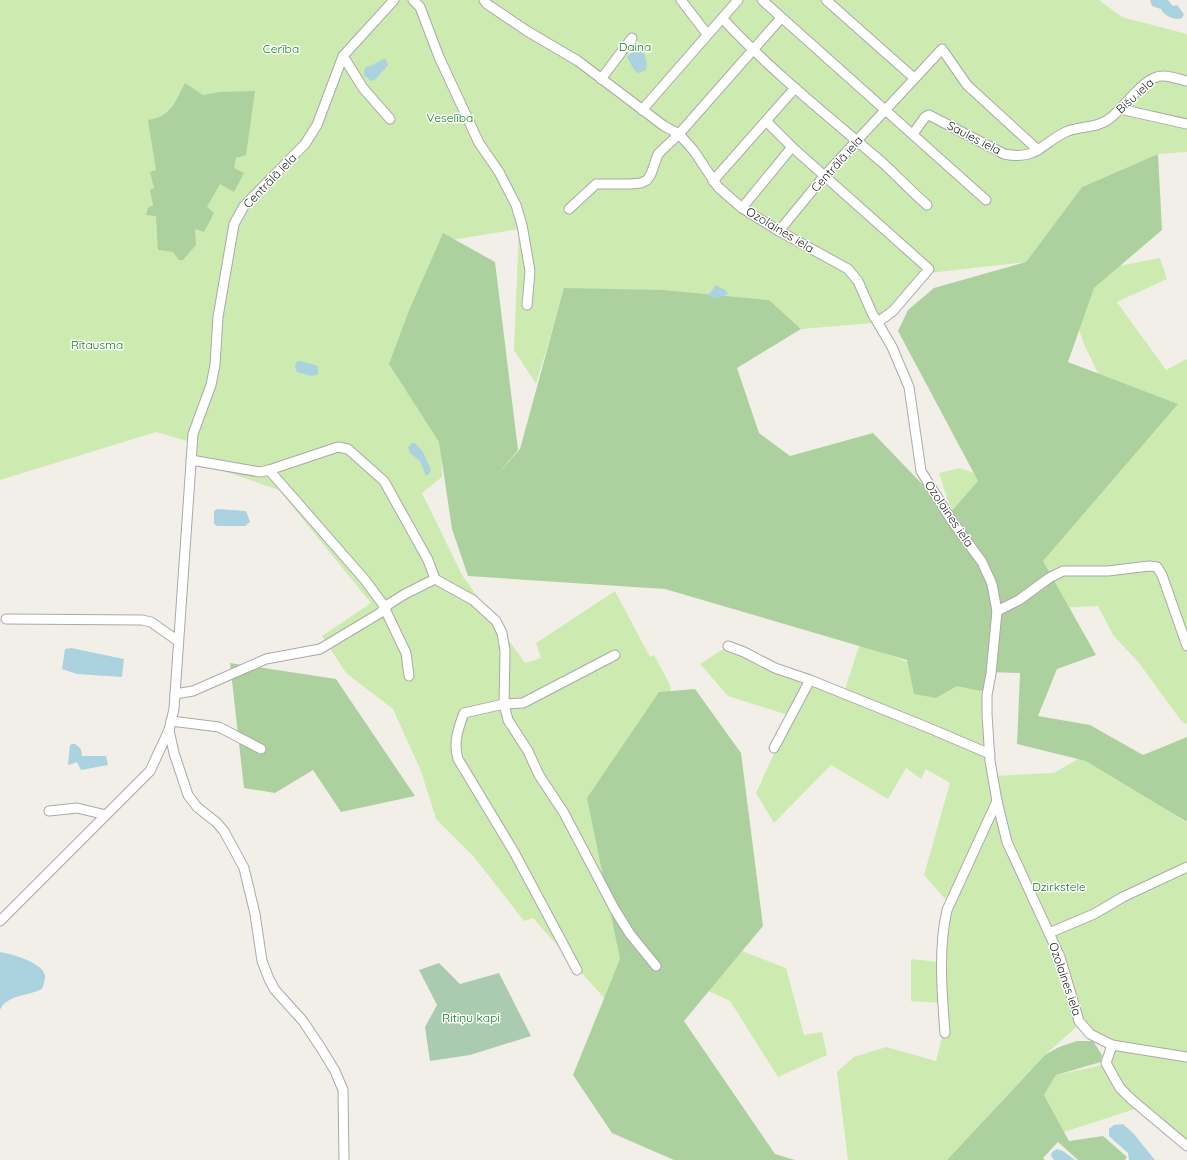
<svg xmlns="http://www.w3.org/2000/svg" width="1187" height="1160" font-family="Quicksand,sans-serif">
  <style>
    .grass { fill: #cdebb0 }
    .forest { fill: #add19e }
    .cemetery { fill: #aacbaf }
    .water { fill: #aad3df }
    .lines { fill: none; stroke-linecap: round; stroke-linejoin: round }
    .minor-casing { stroke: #a9a9a9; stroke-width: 11 }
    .minor { stroke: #fff; stroke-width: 9 }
    .labels { text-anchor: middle; stroke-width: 3; stroke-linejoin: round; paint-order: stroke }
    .park-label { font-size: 12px; fill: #0c8416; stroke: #fff }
    .street-label { font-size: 12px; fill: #222; stroke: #fff }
  </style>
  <rect width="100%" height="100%" fill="#f2efe9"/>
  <g class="grass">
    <path d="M 0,0 L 1099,0 L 1122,17 L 1187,34 L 1187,152 L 1158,154 L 1082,187 L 1026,262 L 929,273 L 901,309 L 886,322 L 801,329 L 769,300 L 664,290 L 561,301 L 536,384 L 514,350 L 519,229 L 439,242 L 414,399 L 441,445 L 442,477 L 422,493 L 462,575 L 525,663 L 541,658 L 536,643 L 615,591 L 650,657 L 654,655 L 669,683 L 682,734 L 680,927 L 786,968 L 804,1035 L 822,1032 L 827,1055 L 778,1077 L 730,1001 L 698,986 L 637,1035 L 533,918 L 524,921 L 474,857 L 436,819 L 421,771 L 393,709 L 346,673 L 322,636 L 371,603 L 279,490 L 218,469 L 198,466 L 198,462 L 191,460 L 194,443 L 156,432 L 0,480 Z"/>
    <path d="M 1160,258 L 1167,279 L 1117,302 L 1166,370 L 1187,359 L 1187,724 L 1182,722 L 1139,663 L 1113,635 L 1098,606 L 1004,611 L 953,516 L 939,473 L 960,468 L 977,474 L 1117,413 L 1084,344 L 1060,277 Z"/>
    <path d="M 734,642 L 776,666 L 845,689 L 860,643 L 987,694 L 993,776 L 1054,773 L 1083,756 L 1187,823 L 1187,1142 L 1138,1108 L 1064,1132 L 1044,1095 L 1056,1075 L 1107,1064 L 1114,1042 L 1091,1029 L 1083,1021 L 1045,1055 L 947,1160 L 848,1160 L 837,1072 L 854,1057 L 886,1047 L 936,1061 L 943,1034 L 940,1003 L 911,1001 L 911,959 L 939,962 L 946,900 L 924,875 L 950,783 L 926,769 L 921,779 L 906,768 L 888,799 L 831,765 L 774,823 L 756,793 L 791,716 L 728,696 L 700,664 Z"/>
  </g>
  <g class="forest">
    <path d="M 185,83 L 203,95 L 219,92 L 255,91 L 246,155 L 236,158 L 234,168 L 244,173 L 234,192 L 220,184 L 207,207 L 214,213 L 204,232 L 195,229 L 196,245 L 183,260 L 179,260 L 173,252 L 158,250 L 156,216 L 146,215 L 148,208 L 153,205 L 150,190 L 154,188 L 150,172 L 156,170 L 148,120 C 171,117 175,102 185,83 Z"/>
    <path d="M 1158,154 L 1162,230 L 1094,288 L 1068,362 L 1178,404 L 1043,561 L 1096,655 L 1057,669 L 1038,716 L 1090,725 L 1143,755 L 1187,737 L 1187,822 L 1086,761 L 1017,744 L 1020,673 L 989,672 L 985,692 L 957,686 L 936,698 L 914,694 L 907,660 L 665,589 L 468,576 L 452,529 L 439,442 L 389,364 L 408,313 L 443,233 L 495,262 L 518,450 L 497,475 L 520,449 L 564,288 L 664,290 L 769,300 L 801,329 L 737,368 L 759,433 L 790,456 L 873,433 L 950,513 L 978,481 L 898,331 L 908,310 L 934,288 L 1026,262 L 1082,187 Z"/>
    <path d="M 230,663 L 336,679 L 415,796 L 341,812 L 313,770 L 275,793 L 244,788 Z"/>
    <path d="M 695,689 L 741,753 L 763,926 L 684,1021 L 775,1154 L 795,1160 L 674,1160 L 612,1133 L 573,1075 L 620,959 L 587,798 L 659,692 Z"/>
    <path d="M 1077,1041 L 1093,1041 L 1102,1055 L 1101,1062 L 1056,1075 L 1044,1095 L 1069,1141 L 1103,1136 L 1127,1157 L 1125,1160 L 1078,1160 L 1058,1142 L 1043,1158 L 1045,1160 L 947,1160 L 1045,1055 L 1059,1047 Z"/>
  </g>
  <path class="cemetery" d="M 439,963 L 460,984 L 499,973 L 531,1036 L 470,1055 L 430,1061 L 425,1027 L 437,1005 L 419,970 Z"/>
  <g class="water">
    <path d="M 1150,0 L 1168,0 L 1173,6 L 1177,5 L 1184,14 L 1182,18 C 1175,21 1164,16 1161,9 L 1152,6 Z"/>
    <path d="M 638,47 C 645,53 648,60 646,70 L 638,73 L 634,70 L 627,57 Z"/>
    <path d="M 386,59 L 388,65 L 375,80 L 371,81 L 364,75 L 365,67 C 374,66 378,60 386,59 Z"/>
    <path d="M 716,285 L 725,290 L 728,294 L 719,298 L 710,297 L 709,294 Z"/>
    <path d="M 301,361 L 318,366 L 318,374 L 311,376 L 297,372 L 295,367 L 296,362 Z"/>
    <path d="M 412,443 L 415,443 L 423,452 L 431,470 L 429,474 L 426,476 L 420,461 L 410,453 L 408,447 Z"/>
    <path d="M 217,509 L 246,511 L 250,522 L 245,526 L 217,526 L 214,524 L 214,511 Z"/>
    <path d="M 71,648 L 124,659 L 122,677 L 77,674 L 62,669 L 65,649 Z"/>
    <path d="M 72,744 L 75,744 L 81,749 L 82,756 L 106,756 L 108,765 L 81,770 L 77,762 L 69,765 L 68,764 L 70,745 Z"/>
    <path d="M 0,952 C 11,954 46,963 45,977 C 45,981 43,986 42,989 C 28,996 6,995 0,1010 Z"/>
    <path d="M 1123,1124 L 1133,1133 L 1155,1160 L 1129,1160 L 1128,1153 L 1109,1136 L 1109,1129 L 1114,1125 Z"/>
    <path d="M 1057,1149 L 1063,1151 L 1075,1160 L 1054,1160 L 1051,1156 L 1052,1152 Z"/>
  </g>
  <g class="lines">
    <g class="minor-casing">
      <g id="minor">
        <path d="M 413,0 L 420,7 L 439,57 L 479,143 L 499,172 L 516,205 L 522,225 L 530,271 L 527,305"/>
        <path d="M 484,0 L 487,4 L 527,31 L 578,61 L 664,126 L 679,134 L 694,151 L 718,187 L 742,208 L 779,231 L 848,269 L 858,281 L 872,313 L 892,347 L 909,387 L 921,471 L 952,521 L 982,562 L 992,584 L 997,611 L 991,674 L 987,695 L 987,714 L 990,761 L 997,801 L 1007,842 L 1060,957 L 1079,1021 L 1090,1034 L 1112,1045 L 1187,1057"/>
        <path d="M 681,0 L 707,34"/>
        <path d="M 762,0 L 986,200"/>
        <path d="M 826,0 L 914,78"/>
        <path d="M 722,18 C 771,71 828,116 883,163 C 898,177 912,192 927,205"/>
        <path d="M 343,56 L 363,88 L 390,119"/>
        <path d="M 601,79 L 632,38"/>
        <path d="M 1120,109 L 1187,124"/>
        <path d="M 642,110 L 738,0"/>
        <path d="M 766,121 L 792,147 L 929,269 L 893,311 L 878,322"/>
        <path d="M 913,134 L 925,117 L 929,115 L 1004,154 C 1038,161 1042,142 1068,131 C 1081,126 1098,128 1109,119 C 1124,108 1138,85 1154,78 C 1164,73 1177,79 1187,81"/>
        <path d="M 713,181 L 795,88"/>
        <path d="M 742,208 L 792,147"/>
        <path d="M 569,209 L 596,184 L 630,184 L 641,183 L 647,180 L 651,174 L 658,154 L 679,134 L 781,18"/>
        <path d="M 779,231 L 825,175 L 942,49 L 967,85 L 1038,150"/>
        <path d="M 191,460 L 260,472 L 269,470 L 365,580 L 382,603 L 406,653 L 409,676"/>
        <path d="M 269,470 L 338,447 L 348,449 L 384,481 L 428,560 L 435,579 L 473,600 L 496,621 L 502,633 L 505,651 L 504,704 L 508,720 L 528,751 L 539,775 L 564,813 L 615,910 L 630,934 L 656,966"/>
        <path d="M 997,611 L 1019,600 L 1049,578 L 1063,571 L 1108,571 L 1149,566 L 1157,567 L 1162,575 L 1187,646"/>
        <path d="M 6,619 L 142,620 L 151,622 L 178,641"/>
        <path d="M 728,646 L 744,652 L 775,668 L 810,680 L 929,728 L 990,754"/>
        <path d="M 175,694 L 193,691 L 266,659 L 320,649 L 380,613 L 389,604 L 405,594 L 435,579"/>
        <path d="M 171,721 L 219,727 L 261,749"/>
        <path d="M 169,730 L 174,753 L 188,795 L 197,807 L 216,822 L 224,831 L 244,868 L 255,914 L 262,961 L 269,979 L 275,990 L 303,1021 L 321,1048 L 335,1071 L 343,1090 L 344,1160"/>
        <path d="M 774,748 L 810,680"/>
        <path d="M 49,811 L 77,808 L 106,815"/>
        <path d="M 0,921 L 150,771 L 169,730 L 174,709 L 193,434 L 211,385 L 215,365 L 218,317 L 234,224 L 244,206 L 305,144 L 317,125 L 343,56 L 394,0"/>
        <path d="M 1049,933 L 1094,914 L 1123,897 L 1187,867"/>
        <path d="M 577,970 L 514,852 L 458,759 C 453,743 458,729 464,713 L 504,704 L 523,703 L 615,655"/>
        <path d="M 945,1033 C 942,993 938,949 947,910 L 997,801"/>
        <path d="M 1112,1045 L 1106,1063 L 1120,1088 L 1131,1099 L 1187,1146"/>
      </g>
    </g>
    <use href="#minor" class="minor"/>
  </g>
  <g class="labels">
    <g class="park-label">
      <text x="635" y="51">Daina</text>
      <text x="281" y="53">Cerība</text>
      <text x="450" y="122">Veselība</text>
      <text x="97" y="349">Rītausma</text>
      <text x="1059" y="891">Dzirkstele</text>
      <text x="471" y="1022">Ritiņu kapi</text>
    </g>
    <g class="street-label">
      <text transform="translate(1135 96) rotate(-42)" y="4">Bišu iela</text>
      <text transform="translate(974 138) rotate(27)" y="4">Saules iela</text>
      <text transform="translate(837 164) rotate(-48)" y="4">Centrālā iela</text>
      <text transform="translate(270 181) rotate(-46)" y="4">Centrālā iela</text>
      <text transform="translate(780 230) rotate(31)" y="4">Ozolaines iela</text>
      <text transform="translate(949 514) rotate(56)" y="4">Ozolaines iela</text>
      <text transform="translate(1065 979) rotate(71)" y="4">Ozolaines iela</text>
    </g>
  </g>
</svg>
